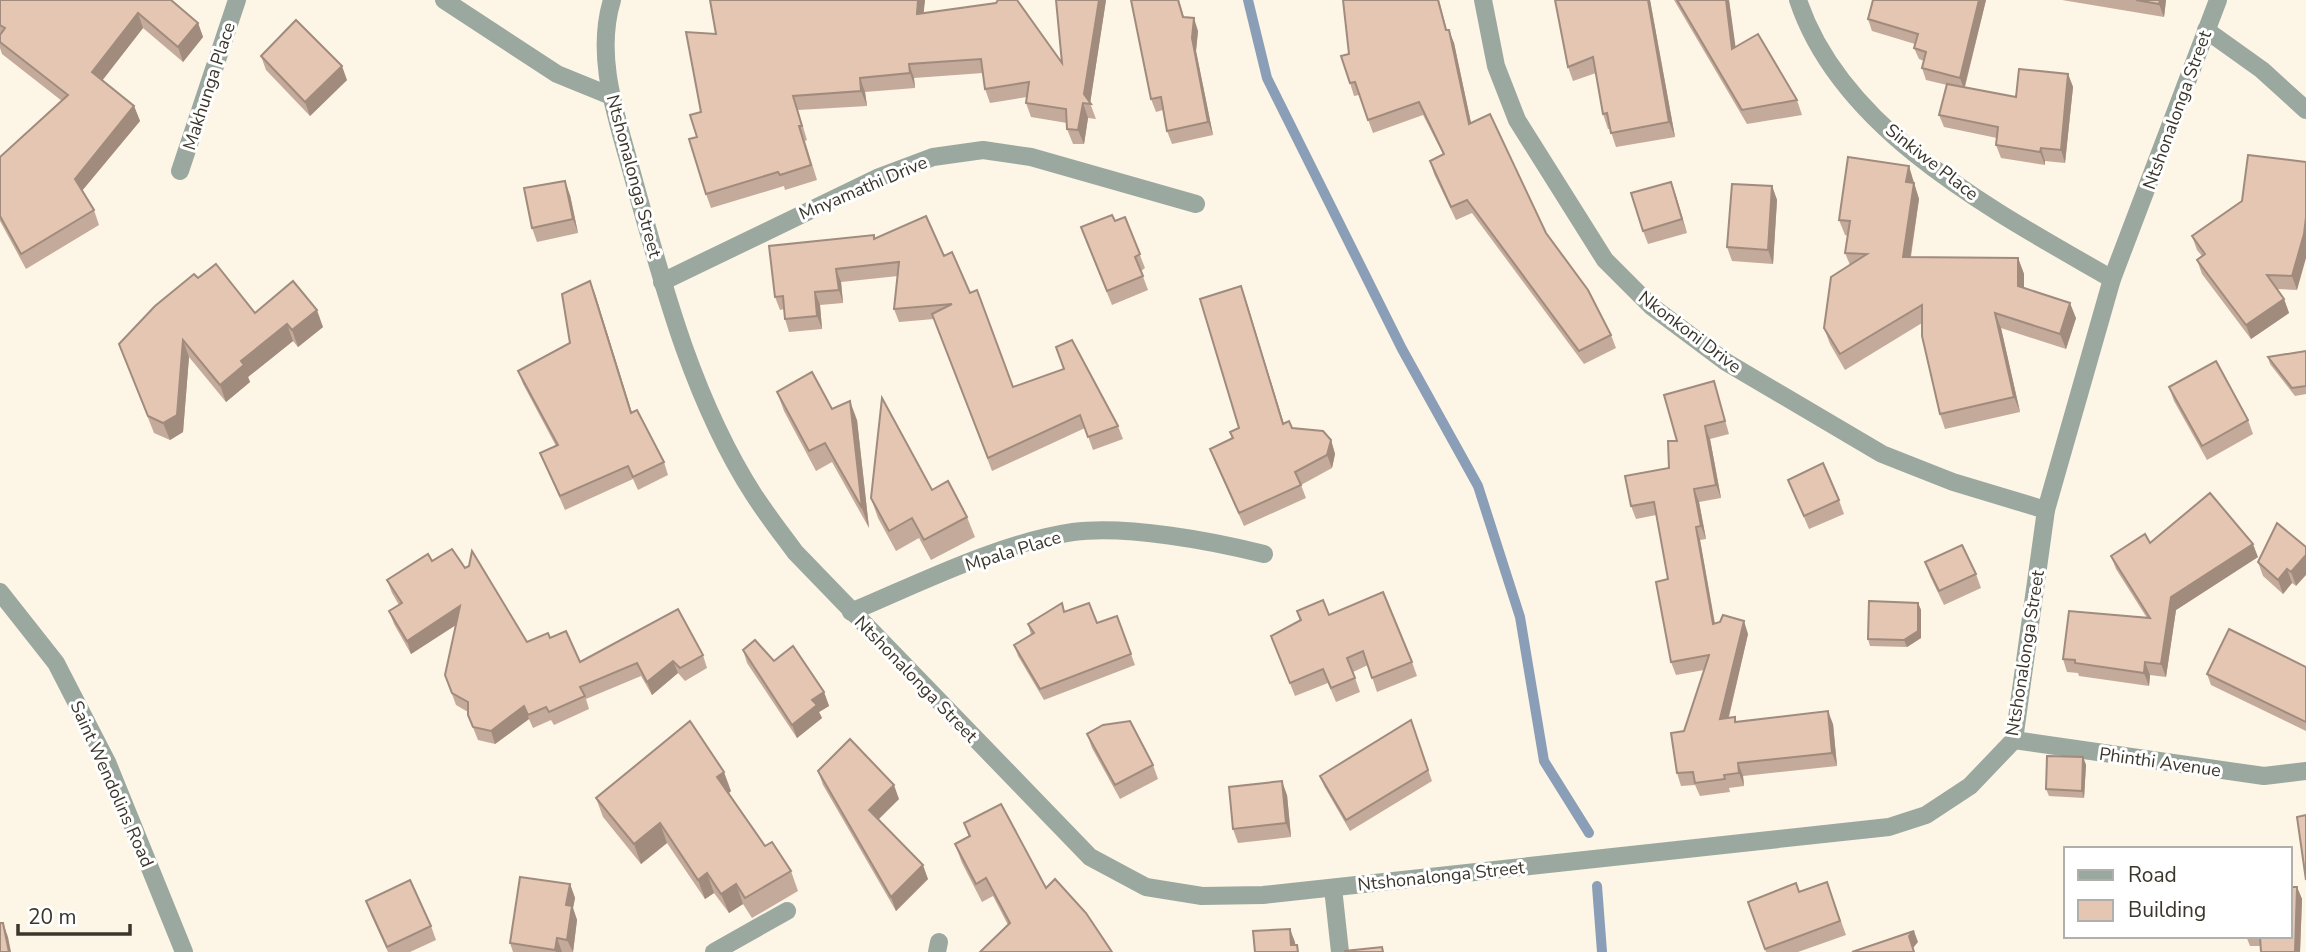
<svg xmlns="http://www.w3.org/2000/svg" width="2306" height="952" font-family="'Nunito Sans',sans-serif">
  <style>
    .lines { fill: none; stroke-linecap: round; stroke-linejoin: round }
    .stream { stroke: #8a9fb7; stroke-width: 10 }
    .minor { stroke: #9ba89f; stroke-width: 18 }
    .wall { fill: #c4aa9a }
    .shaded-wall { fill: #a08b7d }
    .building { fill: #e4c6b3; stroke: #a08b7d; stroke-width: 2 }
    .labels { text-anchor: middle; stroke-width: 6; stroke-linejoin: round; paint-order: stroke }
    .street-label { font-size: 18px; fill: #3b362c; stroke: #fff }
  </style>
  <rect width="100%" height="100%" fill="#fdf5e5"/>
  <g class="lines">
    <g class="stream">
      <path d="M 1248,0 L 1267,78 L 1402,349 L 1478,486 L 1520,617 L 1544,761 L 1589,833"/>
      <path d="M 1597,886 L 1602,952"/>
    </g>
    <g class="minor">
      <path d="M 444,0 L 557,74 L 611,96"/>
      <path d="M 612,0 C 594,59 618,120 633,177 C 663,286 693,400 754,495 C 767,515 781,533 795,552 L 1090,857 L 1146,887 L 1202,896 L 1263,895 L 1889,827 L 1926,815 L 1970,786 L 2014,740 L 2046,510 L 2112,279 L 2218,0"/>
      <path d="M 1483,0 L 1496,66 L 1517,120 L 1605,260 L 1651,306 L 1726,362 L 1882,454 L 1953,482 L 2046,510"/>
      <path d="M 1798,0 C 1842,133 1998,213 2112,279"/>
      <path d="M 2206,30 L 2262,70 L 2306,110"/>
      <path d="M 180,171 L 237,0"/>
      <path d="M 662,282 L 877,178 L 933,157 L 983,150 L 1031,157 L 1196,204"/>
      <path d="M 0,592 L 56,663 L 107,762 L 184,952"/>
      <path d="M 851,612 C 920,583 999,543 1073,532 C 1127,525 1212,541 1264,554"/>
      <path d="M 2014,740 L 2264,776 L 2306,771"/>
      <path d="M 1333,888 L 1340,952"/>
      <path d="M 714,952 L 787,911"/>
      <path d="M 937,952 L 939,942"/>
    </g>
  </g>
  <g class="wall">
    <path d="M 0,0 L 175,4 L 198,23 L 203,37 L 183,62 L 143,28 L 102,81 L 134,106 L 140,121 L 82,191 L 94,210 L 99,225 L 26,269 L 0,221 L 0,157 L 62,101 L 2,54 L 0,48 Z"/>
    <path d="M 710,0 L 925,0 L 923,13 L 1062,63 L 1056,0 L 1106,0 L 1090,103 L 1096,119 L 1088,118 L 1084,144 L 1073,144 L 1067,129 L 1067,123 L 1031,117 L 1026,103 L 1027,97 L 990,103 L 985,89 L 983,73 L 914,78 L 915,88 L 865,92 L 867,106 L 798,110 L 807,140 L 805,141 L 817,180 L 785,190 L 784,186 L 711,208 L 706,194 L 697,137 L 716,34 Z"/>
    <path d="M 1179,0 L 1184,17 L 1198,31 L 1196,51 L 1213,135 L 1172,144 L 1167,131 L 1163,110 L 1156,112 L 1151,99 Z"/>
    <path d="M 1439,0 L 1447,30 L 1454,43 L 1471,123 L 1546,233 L 1611,335 L 1616,348 L 1584,364 L 1472,213 L 1456,220 L 1434,174 L 1430,161 L 1443,154 L 1423,115 L 1373,133 L 1359,95 L 1354,96 L 1350,83 L 1349,54 Z"/>
    <path d="M 1555,0 L 1650,0 L 1675,137 L 1616,147 L 1610,129 L 1608,129 L 1603,114 L 1596,73 L 1573,81 L 1568,67 Z"/>
    <path d="M 1674,0 L 1729,0 L 1735,47 L 1797,100 L 1802,115 L 1747,124 Z"/>
    <path d="M 1986,0 L 1965,87 L 2016,97 L 2068,74 L 2073,87 L 2065,163 L 2045,161 L 2045,165 L 2001,158 L 1996,145 L 1997,138 L 1944,127 L 1939,115 L 1947,85 L 1926,80 L 1922,68 L 1924,61 L 1919,59 L 1914,48 L 1915,44 L 1872,31 L 1868,19 Z"/>
    <path d="M 2062,0 L 2166,0 L 2164,17 Z"/>
    <path d="M 261,56 L 347,80 L 310,116 L 266,70 Z"/>
    <path d="M 2306,162 L 2297,290 L 2277,289 L 2284,299 L 2289,313 L 2251,339 L 2202,274 L 2197,260 L 2202,256 L 2197,250 L 2192,236 Z"/>
    <path d="M 1671,182 L 1687,233 L 1648,244 L 1643,231 Z"/>
    <path d="M 1914,182 L 1914,184 L 1919,199 L 1911,257 L 2018,258 L 2024,274 L 2024,288 L 2076,318 L 2066,349 L 2001,328 L 2020,412 L 1945,429 L 1940,414 L 1922,323 L 1845,370 L 1830,344 L 1824,328 L 1850,265 L 1845,253 L 1848,236 L 1845,235 L 1839,220 Z"/>
    <path d="M 1772,186 L 1777,200 L 1773,264 L 1732,261 L 1727,247 Z"/>
    <path d="M 570,195 L 578,233 L 537,242 L 532,228 Z"/>
    <path d="M 1125,217 L 1145,268 L 1141,271 L 1148,290 L 1112,305 L 1086,241 L 1115,221 Z"/>
    <path d="M 875,239 L 944,256 L 1013,387 L 1118,426 L 1123,439 L 1093,450 L 1085,428 L 992,471 L 934,319 L 899,322 L 894,309 L 898,276 L 841,282 L 843,303 L 820,305 L 822,329 L 789,332 L 785,319 L 784,309 L 780,310 L 775,297 Z"/>
    <path d="M 198,278 L 255,313 L 323,327 L 298,347 L 293,341 L 248,377 L 250,382 L 226,402 L 189,357 L 183,432 L 170,440 L 154,433 L 119,344 Z"/>
    <path d="M 1241,286 L 1284,424 L 1292,428 L 1331,440 L 1335,454 L 1332,468 L 1301,485 L 1306,498 L 1244,526 L 1215,462 L 1210,449 L 1232,438 L 1230,432 L 1239,428 Z"/>
    <path d="M 595,294 L 632,413 L 664,462 L 668,475 L 638,490 L 633,479 L 565,510 L 540,453 L 556,446 L 523,384 L 518,371 L 570,343 Z"/>
    <path d="M 2306,351 L 2306,394 L 2295,396 L 2270,364 L 2268,357 Z"/>
    <path d="M 1714,381 L 1729,434 L 1710,439 L 1721,498 L 1699,502 L 1706,539 L 1700,540 L 1715,623 L 1748,634 L 1729,717 L 1735,717 L 1736,721 L 1833,724 L 1837,766 L 1743,776 L 1744,786 L 1729,788 L 1730,792 L 1700,796 L 1695,785 L 1681,786 L 1677,773 L 1684,731 L 1704,670 L 1676,675 L 1671,662 L 1668,579 L 1656,515 L 1636,519 L 1631,506 L 1669,468 L 1677,441 Z"/>
    <path d="M 2169,387 L 2248,420 L 2253,434 L 2207,460 L 2174,401 Z"/>
    <path d="M 777,392 L 832,409 L 857,420 L 869,528 L 832,462 L 816,471 L 784,411 Z"/>
    <path d="M 1788,480 L 1839,500 L 1844,514 L 1809,529 Z"/>
    <path d="M 932,490 L 967,517 L 975,537 L 931,560 L 919,538 L 896,551 L 878,518 L 871,498 Z"/>
    <path d="M 2277,523 L 2296,586 L 2292,583 L 2283,594 L 2263,576 L 2258,562 Z"/>
    <path d="M 2150,543 L 2258,557 L 2176,610 L 2166,677 L 2150,675 L 2149,686 L 2079,676 L 2078,673 L 2067,672 L 2063,659 L 2147,618 L 2116,569 L 2111,556 Z"/>
    <path d="M 432,561 L 465,568 L 527,642 L 550,638 L 580,662 L 703,655 L 707,668 L 685,681 L 678,673 L 652,695 L 641,676 L 586,699 L 589,709 L 554,725 L 551,720 L 533,728 L 529,719 L 495,744 L 478,740 L 468,715 L 468,712 L 456,705 L 445,675 L 456,625 L 411,654 L 394,624 L 389,611 L 399,605 L 392,593 L 387,580 Z"/>
    <path d="M 1925,562 L 1976,574 L 1981,588 L 1944,605 L 1930,576 Z"/>
    <path d="M 1062,603 L 1065,612 L 1097,623 L 1117,616 L 1135,665 L 1044,700 L 1018,656 L 1014,645 L 1031,635 L 1028,624 Z"/>
    <path d="M 1918,603 L 1921,610 L 1921,638 L 1907,647 L 1870,646 L 1868,639 Z"/>
    <path d="M 1297,611 L 1329,615 L 1412,662 L 1417,676 L 1377,692 L 1368,665 L 1353,672 L 1360,692 L 1336,702 L 1328,683 L 1295,696 L 1271,636 L 1300,621 Z"/>
    <path d="M 743,650 L 774,661 L 824,692 L 829,706 L 819,712 L 822,718 L 797,738 L 747,663 Z"/>
    <path d="M 2306,667 L 2306,731 L 2211,685 L 2207,674 Z"/>
    <path d="M 1411,720 L 1432,781 L 1350,831 L 1324,786 L 1320,776 Z"/>
    <path d="M 1087,734 L 1153,765 L 1158,779 L 1120,799 L 1092,748 Z"/>
    <path d="M 2083,757 L 2086,765 L 2084,798 L 2049,796 L 2046,789 Z"/>
    <path d="M 818,771 L 899,799 L 878,819 L 928,879 L 896,911 L 823,785 Z"/>
    <path d="M 731,791 L 729,793 L 765,846 L 791,871 L 798,891 L 752,918 L 743,904 L 729,913 L 714,893 L 705,899 L 667,843 L 641,864 L 603,817 L 596,798 Z"/>
    <path d="M 1287,795 L 1291,837 L 1238,843 L 1233,829 Z"/>
    <path d="M 964,823 L 1046,888 L 1008,925 L 993,896 L 982,902 L 962,863 L 955,844 L 969,837 Z"/>
    <path d="M 1827,882 L 1846,935 L 1798,952 L 1766,952 L 1748,902 L 1799,891 Z"/>
    <path d="M 570,884 L 575,898 L 573,908 L 577,920 L 573,952 L 513,952 L 510,943 Z"/>
    <path d="M 2290,887 L 2297,887 L 2302,899 L 2300,952 L 2261,952 L 2260,946 L 2250,946 L 2246,936 L 2290,936 Z"/>
    <path d="M 366,901 L 431,926 L 436,940 L 410,952 L 388,952 L 371,915 Z"/>
  </g>
  <g class="shaded-wall">
    <path d="M 918,0 L 925,0 L 922,29 L 917,14 Z"/>
    <path d="M 1099,0 L 1106,0 L 1090,104 L 1084,94 Z"/>
    <path d="M 1648,0 L 1650,0 L 1675,137 L 1669,122 Z"/>
    <path d="M 1726,0 L 1729,0 L 1738,64 L 1732,49 Z"/>
    <path d="M 1979,0 L 1986,0 L 1964,89 L 1960,78 Z"/>
    <path d="M 2160,0 L 2166,0 L 2164,17 L 2159,4 Z"/>
    <path d="M 138,13 L 143,28 L 97,87 L 92,72 Z"/>
    <path d="M 1194,18 L 1198,31 L 1196,51 L 1213,135 L 1208,122 L 1192,38 Z"/>
    <path d="M 198,23 L 203,37 L 183,62 L 178,47 Z"/>
    <path d="M 1449,30 L 1454,43 L 1474,137 L 1469,124 Z"/>
    <path d="M 909,64 L 914,78 L 915,88 L 910,73 Z"/>
    <path d="M 342,66 L 347,80 L 310,116 L 305,102 Z"/>
    <path d="M 2068,74 L 2073,87 L 2065,163 L 2061,150 Z"/>
    <path d="M 860,78 L 865,92 L 867,106 L 861,91 Z"/>
    <path d="M 1083,103 L 1088,118 L 1084,144 L 1078,130 Z"/>
    <path d="M 134,106 L 140,121 L 80,193 L 75,179 Z"/>
    <path d="M 2041,148 L 2045,161 L 2045,165 L 2040,152 Z"/>
    <path d="M 1909,166 L 1919,199 L 1908,272 L 1903,257 L 1906,182 Z"/>
    <path d="M 565,181 L 570,195 L 578,233 L 573,219 Z"/>
    <path d="M 1671,182 L 1676,196 L 1687,233 L 1682,219 Z"/>
    <path d="M 1772,186 L 1777,200 L 1773,264 L 1768,250 Z"/>
    <path d="M 2306,217 L 2306,258 L 2297,290 L 2292,276 Z"/>
    <path d="M 2018,258 L 2024,274 L 2024,302 L 2018,286 Z"/>
    <path d="M 836,269 L 841,282 L 843,303 L 839,290 Z"/>
    <path d="M 590,281 L 595,294 L 636,426 L 631,413 Z"/>
    <path d="M 1241,286 L 1246,300 L 1288,438 L 1283,424 Z"/>
    <path d="M 815,292 L 820,305 L 822,329 L 817,316 Z"/>
    <path d="M 2284,299 L 2289,313 L 2251,339 L 2246,325 Z"/>
    <path d="M 2070,303 L 2076,318 L 2066,349 L 2060,334 Z"/>
    <path d="M 317,310 L 323,327 L 298,347 L 292,330 Z"/>
    <path d="M 1995,313 L 2001,328 L 2020,412 L 2014,397 Z"/>
    <path d="M 287,324 L 293,341 L 248,377 L 250,382 L 226,402 L 220,385 L 241,361 Z"/>
    <path d="M 183,340 L 189,357 L 183,432 L 170,440 L 163,423 Z"/>
    <path d="M 850,401 L 857,420 L 869,528 L 862,508 Z"/>
    <path d="M 1705,426 L 1710,439 L 1721,498 L 1716,485 Z"/>
    <path d="M 1331,440 L 1335,454 L 1332,468 L 1327,455 Z"/>
    <path d="M 1694,489 L 1699,502 L 1706,539 L 1701,526 Z"/>
    <path d="M 1696,527 L 1700,540 L 1717,637 L 1713,624 Z"/>
    <path d="M 2253,544 L 2258,557 L 2176,610 L 2166,677 L 2161,664 L 2171,597 Z"/>
    <path d="M 2306,555 L 2306,575 L 2296,586 L 2291,572 Z"/>
    <path d="M 2287,569 L 2292,583 L 2283,594 L 2278,580 Z"/>
    <path d="M 1918,603 L 1921,610 L 1921,638 L 1907,647 L 1904,640 Z"/>
    <path d="M 460,606 L 465,619 L 411,654 L 407,641 Z"/>
    <path d="M 1744,621 L 1748,634 L 1725,732 L 1720,719 Z"/>
    <path d="M 673,661 L 678,673 L 652,695 L 647,682 Z"/>
    <path d="M 2145,662 L 2150,675 L 2149,686 L 2144,673 Z"/>
    <path d="M 824,692 L 829,706 L 819,712 L 822,718 L 797,738 L 792,725 L 812,700 Z"/>
    <path d="M 524,706 L 529,719 L 495,744 L 491,731 Z"/>
    <path d="M 1828,711 L 1833,724 L 1837,766 L 1832,753 Z"/>
    <path d="M 2083,757 L 2086,765 L 2084,798 L 2082,791 Z"/>
    <path d="M 1738,763 L 1743,776 L 1744,786 L 1739,773 Z"/>
    <path d="M 724,772 L 731,791 L 725,796 L 717,777 Z"/>
    <path d="M 1282,781 L 1287,795 L 1291,837 L 1286,823 Z"/>
    <path d="M 894,785 L 899,799 L 874,824 L 869,810 Z"/>
    <path d="M 660,823 L 667,843 L 641,864 L 634,844 Z"/>
    <path d="M 923,865 L 928,879 L 896,911 L 891,897 Z"/>
    <path d="M 707,873 L 714,893 L 705,899 L 698,880 Z"/>
    <path d="M 570,884 L 575,898 L 573,908 L 577,920 L 573,952 L 567,940 L 566,905 Z"/>
    <path d="M 736,884 L 743,904 L 729,913 L 721,894 Z"/>
    <path d="M 2297,887 L 2302,899 L 2300,952 L 2295,952 Z"/>
    <path d="M 3,923 L 8,937 L 11,952 L 9,952 Z"/>
    <path d="M 1290,929 L 1295,942 L 1296,952 L 1291,945 Z"/>
    <path d="M 1914,931 L 1918,942 L 1913,948 L 1909,936 Z"/>
    <path d="M 557,938 L 562,952 L 556,952 L 555,950 Z"/>
  </g>
  <g class="building">
    <path d="M 0,0 L 171,0 L 198,23 L 178,47 L 138,13 L 92,72 L 134,106 L 75,179 L 94,210 L 21,254 L 0,216 L 0,157 L 68,95 L 0,42 L 0,35 L 5,28 L 0,25 Z"/>
    <path d="M 710,0 L 918,0 L 917,14 L 996,3 L 998,0 L 1017,0 L 1062,63 L 1056,0 L 1099,0 L 1084,94 L 1091,104 L 1083,103 L 1078,130 L 1067,129 L 1066,109 L 1026,103 L 1029,82 L 985,89 L 981,59 L 909,64 L 910,73 L 860,78 L 861,91 L 793,96 L 802,126 L 799,126 L 811,165 L 780,175 L 778,172 L 706,194 L 689,139 L 697,137 L 690,115 L 701,112 L 686,32 L 716,34 Z"/>
    <path d="M 1131,0 L 1178,0 L 1183,17 L 1194,18 L 1192,38 L 1208,122 L 1167,131 L 1161,97 L 1151,99 Z"/>
    <path d="M 1343,0 L 1438,0 L 1446,30 L 1449,30 L 1469,124 L 1490,114 L 1546,233 L 1588,290 L 1611,335 L 1579,351 L 1467,200 L 1451,207 L 1430,161 L 1444,154 L 1419,102 L 1368,120 L 1355,82 L 1350,83 L 1341,56 L 1349,54 Z"/>
    <path d="M 1555,0 L 1648,0 L 1669,122 L 1611,133 L 1607,113 L 1603,114 L 1593,57 L 1568,67 Z"/>
    <path d="M 1677,0 L 1726,0 L 1732,49 L 1758,34 L 1797,100 L 1742,110 Z"/>
    <path d="M 1873,0 L 1979,0 L 1960,78 L 1922,68 L 1926,52 L 1914,48 L 1918,34 L 1868,19 Z"/>
    <path d="M 2136,0 L 2160,0 L 2159,4 Z"/>
    <path d="M 296,20 L 342,66 L 305,102 L 261,56 Z"/>
    <path d="M 2019,69 L 2068,74 L 2061,150 L 2041,148 L 2040,152 L 1996,145 L 1998,127 L 1939,115 L 1947,84 L 2016,97 Z"/>
    <path d="M 2248,155 L 2306,162 L 2306,217 L 2304,234 L 2292,276 L 2267,275 L 2284,299 L 2246,325 L 2197,260 L 2205,254 L 2192,236 L 2242,201 Z"/>
    <path d="M 1848,157 L 1909,166 L 1906,182 L 1914,183 L 1903,257 L 2018,258 L 2018,286 L 2070,303 L 2060,334 L 1995,313 L 2014,397 L 1940,414 L 1922,336 L 1922,305 L 1840,354 L 1824,328 L 1831,277 L 1867,254 L 1845,253 L 1850,221 L 1839,220 Z"/>
    <path d="M 565,181 L 573,219 L 532,228 L 524,188 Z"/>
    <path d="M 1671,182 L 1682,219 L 1643,231 L 1631,193 Z"/>
    <path d="M 1732,184 L 1772,186 L 1768,250 L 1727,247 Z"/>
    <path d="M 1112,215 L 1115,221 L 1125,217 L 1140,254 L 1135,257 L 1143,276 L 1107,291 L 1081,227 Z"/>
    <path d="M 926,216 L 944,256 L 952,252 L 970,293 L 977,290 L 1013,387 L 1064,369 L 1056,347 L 1072,340 L 1118,426 L 1088,437 L 1080,415 L 988,458 L 932,314 L 952,304 L 894,309 L 899,262 L 836,269 L 839,290 L 815,292 L 817,316 L 785,319 L 783,296 L 775,297 L 769,246 L 874,235 L 874,239 Z"/>
    <path d="M 216,264 L 255,313 L 293,281 L 317,310 L 292,330 L 287,324 L 241,361 L 244,365 L 220,385 L 183,340 L 177,415 L 163,423 L 148,416 L 119,344 L 155,306 L 194,274 L 198,278 Z"/>
    <path d="M 590,281 L 631,413 L 637,410 L 664,462 L 633,477 L 628,466 L 560,496 L 540,453 L 558,445 L 518,371 L 570,343 L 562,294 Z"/>
    <path d="M 1241,286 L 1283,424 L 1289,421 L 1292,428 L 1323,431 L 1331,440 L 1327,455 L 1295,472 L 1301,485 L 1239,513 L 1210,449 L 1233,438 L 1230,432 L 1239,428 L 1200,299 Z"/>
    <path d="M 2306,351 L 2306,386 L 2292,388 L 2268,357 Z"/>
    <path d="M 2216,361 L 2248,420 L 2202,446 L 2169,387 Z"/>
    <path d="M 812,372 L 832,409 L 850,401 L 862,508 L 825,443 L 809,451 L 777,392 Z"/>
    <path d="M 1714,381 L 1725,421 L 1705,426 L 1716,485 L 1694,489 L 1701,526 L 1696,527 L 1713,624 L 1720,622 L 1723,615 L 1744,621 L 1720,719 L 1735,717 L 1735,722 L 1828,711 L 1832,753 L 1738,763 L 1739,773 L 1724,775 L 1725,779 L 1695,783 L 1693,772 L 1677,773 L 1671,733 L 1684,731 L 1709,655 L 1671,662 L 1656,582 L 1668,579 L 1654,502 L 1631,506 L 1625,476 L 1669,468 L 1668,441 L 1677,441 L 1664,395 Z"/>
    <path d="M 882,398 L 932,490 L 948,481 L 967,517 L 924,540 L 912,518 L 889,531 L 871,498 Z"/>
    <path d="M 1823,463 L 1839,500 L 1804,516 L 1788,480 Z"/>
    <path d="M 2210,493 L 2253,544 L 2171,597 L 2161,664 L 2145,662 L 2144,673 L 2075,663 L 2075,660 L 2063,659 L 2069,611 L 2150,618 L 2111,556 L 2145,534 L 2150,543 Z"/>
    <path d="M 2277,523 L 2306,547 L 2306,555 L 2291,572 L 2287,569 L 2278,580 L 2258,562 Z"/>
    <path d="M 1962,545 L 1976,574 L 1939,591 L 1925,562 Z"/>
    <path d="M 452,549 L 465,568 L 469,566 L 472,551 L 527,642 L 548,633 L 550,638 L 566,631 L 580,662 L 678,609 L 703,655 L 680,668 L 673,661 L 647,682 L 637,663 L 580,687 L 585,696 L 549,712 L 546,707 L 528,715 L 524,706 L 491,731 L 473,727 L 468,715 L 468,702 L 452,693 L 445,675 L 460,606 L 407,641 L 389,611 L 402,603 L 387,580 L 428,554 L 432,561 Z"/>
    <path d="M 1383,592 L 1412,662 L 1372,678 L 1363,651 L 1347,658 L 1355,678 L 1331,688 L 1323,669 L 1290,683 L 1271,636 L 1301,620 L 1297,611 L 1323,600 L 1329,615 Z"/>
    <path d="M 1869,601 L 1918,603 L 1918,631 L 1904,640 L 1868,639 Z"/>
    <path d="M 1062,603 L 1064,612 L 1089,603 L 1097,623 L 1117,616 L 1131,654 L 1040,689 L 1014,645 L 1034,633 L 1028,624 Z"/>
    <path d="M 2229,629 L 2306,667 L 2306,722 L 2207,674 Z"/>
    <path d="M 755,640 L 774,661 L 793,646 L 824,692 L 812,700 L 817,705 L 792,725 L 743,650 Z"/>
    <path d="M 1411,720 L 1428,770 L 1346,820 L 1320,776 Z"/>
    <path d="M 690,721 L 724,772 L 717,777 L 765,846 L 772,842 L 791,871 L 745,898 L 736,884 L 721,894 L 707,873 L 698,880 L 660,823 L 634,844 L 596,798 Z"/>
    <path d="M 1130,721 L 1153,765 L 1115,785 L 1087,734 L 1103,725 Z"/>
    <path d="M 850,739 L 894,785 L 869,810 L 923,865 L 891,897 L 818,771 Z"/>
    <path d="M 2047,756 L 2083,757 L 2082,791 L 2046,789 Z"/>
    <path d="M 1282,781 L 1286,823 L 1233,829 L 1229,787 Z"/>
    <path d="M 1001,804 L 1046,888 L 1055,879 L 1086,913 L 1112,952 L 980,952 L 1010,923 L 986,878 L 976,884 L 955,844 L 970,836 L 964,823 Z"/>
    <path d="M 2306,815 L 2306,880 L 2297,817 Z"/>
    <path d="M 520,877 L 570,884 L 566,905 L 572,906 L 567,940 L 557,938 L 555,950 L 510,943 Z"/>
    <path d="M 410,880 L 431,926 L 387,947 L 366,901 Z"/>
    <path d="M 1827,882 L 1840,921 L 1765,949 L 1748,902 L 1796,883 L 1799,892 Z"/>
    <path d="M 2290,887 L 2297,887 L 2295,952 L 2261,952 L 2260,936 L 2290,936 Z"/>
    <path d="M 0,923 L 3,923 L 9,952 L 0,952 Z"/>
    <path d="M 1290,929 L 1291,945 L 1297,945 L 1298,952 L 1255,952 L 1253,931 Z"/>
    <path d="M 1914,931 L 1909,936 L 1914,952 L 1852,952 Z"/>
    <path d="M 1382,947 L 1383,952 L 1345,952 L 1345,951 Z"/>
  </g>
  <g class="labels">
    <g class="street-label">
      <text transform="translate(209 86) rotate(-72)" y="6">Makhunga Place</text>
      <text transform="translate(2177 110) rotate(-70)" y="6">Ntshonalonga Street</text>
      <text transform="translate(1932 162) rotate(38)" y="6">Sinkiwe Place</text>
      <text transform="translate(634 176) rotate(75)" y="6">Ntshonalonga Street</text>
      <text transform="translate(863 188) rotate(-23)" y="6">Mnyamathi Drive</text>
      <text transform="translate(1690 332) rotate(37)" y="6">Nkonkoni Drive</text>
      <text transform="translate(1013 551) rotate(-17)" y="6">Mpala Place</text>
      <text transform="translate(2025 653) rotate(-81)" y="6">Ntshonalonga Street</text>
      <text transform="translate(916 679) rotate(46)" y="6">Ntshonalonga Street</text>
      <text transform="translate(2160 762) rotate(8)" y="6">Phinthi Avenue</text>
      <text transform="translate(112 784) rotate(66)" y="6">Saint Wendolins Road</text>
      <text transform="translate(1441 876) rotate(-6)" y="6">Ntshonalonga Street</text>
    </g>
  </g>
  <rect x="2064" y="847" width="228" height="91" fill="#ffffff" stroke="#b1afab" stroke-width="2"/>
  <rect x="2078" y="870" width="35" height="10" fill="#9ba89f" stroke="#b1afab" stroke-width="2"/>
  <text x="2128" y="882" font-size="21" fill="#3b362c">Road</text>
  <rect x="2078" y="900" width="35" height="21" fill="#e4c6b3" stroke="#b1afab" stroke-width="2"/>
  <text x="2128" y="917" font-size="21" fill="#3b362c">Building</text>
  <path d="M18 924v10h112v-10" fill="none" stroke="#3b362c" stroke-width="3.5"/>
  <text x="28" y="924" font-size="21" fill="#3b362c" stroke="#ffffff" stroke-width="5" paint-order="stroke">20 m</text>
</svg>
